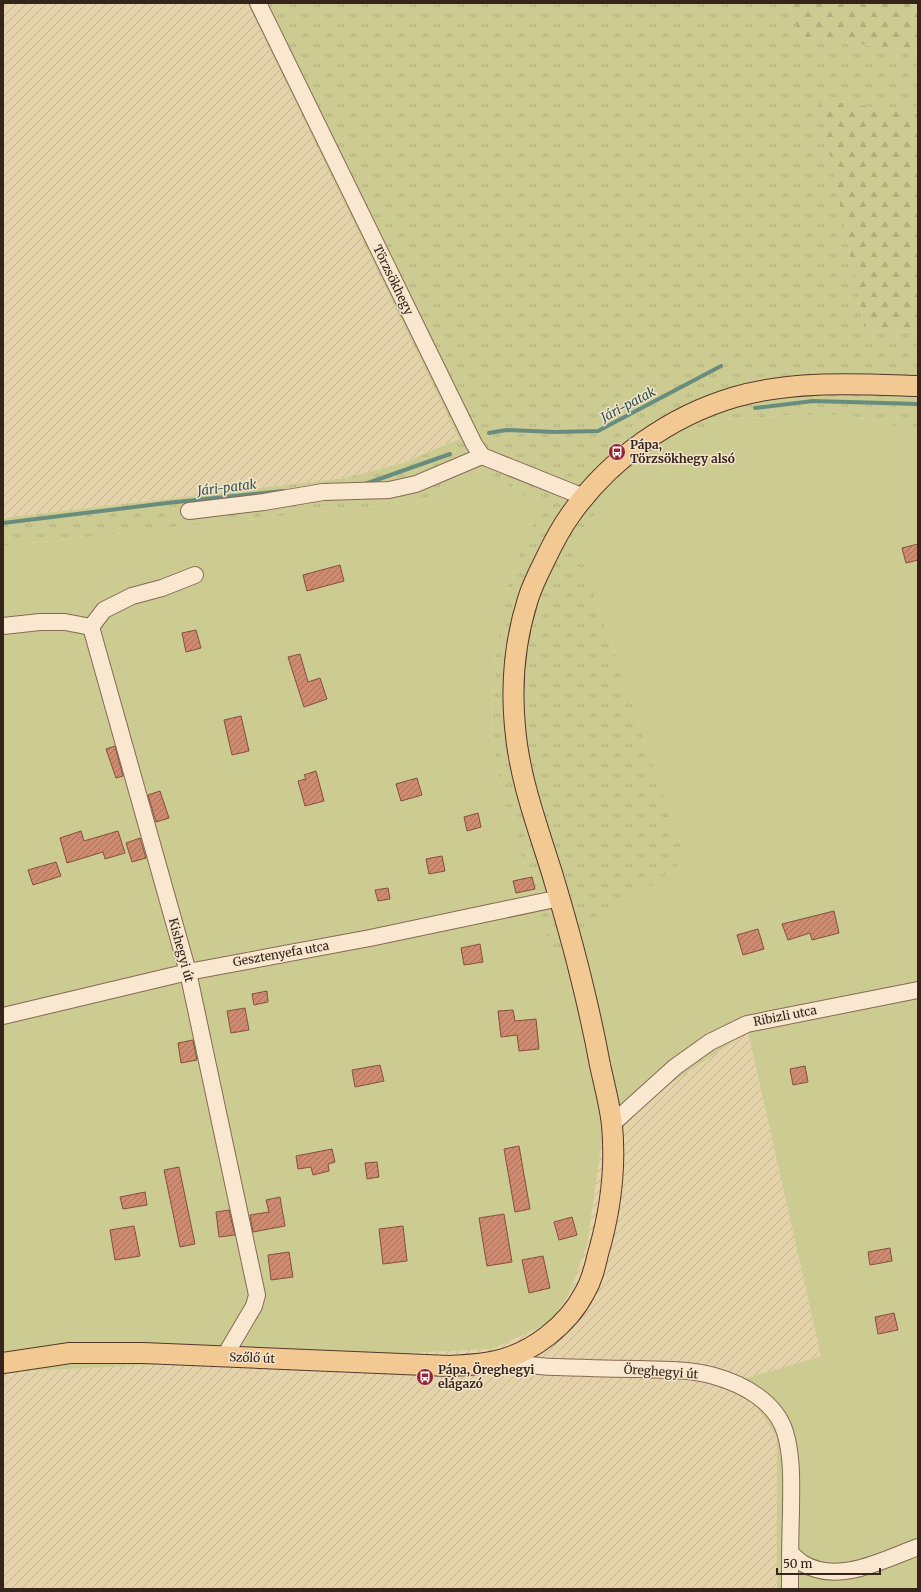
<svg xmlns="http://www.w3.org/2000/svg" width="921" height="1592" font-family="Merriweather,serif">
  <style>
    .farmland { fill: url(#farmland-furrows) }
    .grass { fill: url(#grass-tufts) }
    .forest { fill: url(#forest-firs) }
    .garden { fill: #cccb91 }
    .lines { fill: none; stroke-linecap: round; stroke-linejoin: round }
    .stream { stroke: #688d7f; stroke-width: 4 }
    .building { fill: url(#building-hatch); stroke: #854f3c }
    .minor-casing { stroke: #866956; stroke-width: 18 }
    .major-casing { stroke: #53382b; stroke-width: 22 }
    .minor { stroke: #f9e7d0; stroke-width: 16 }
    .major { stroke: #f3c993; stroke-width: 20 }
    .labels { text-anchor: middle; stroke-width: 3; stroke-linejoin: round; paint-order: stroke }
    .street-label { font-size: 12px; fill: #35241b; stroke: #f5e4cc }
    .poi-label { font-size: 12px; font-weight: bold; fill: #35241b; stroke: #f5e4cc; text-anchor: start }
    .water-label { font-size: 13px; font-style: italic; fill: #2a554d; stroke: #f5e4cc }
  </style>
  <defs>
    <pattern id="farmland-furrows" width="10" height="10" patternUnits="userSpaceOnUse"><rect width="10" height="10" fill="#e4d3aa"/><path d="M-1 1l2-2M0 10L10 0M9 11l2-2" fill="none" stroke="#c4b592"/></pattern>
    <pattern id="grass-tufts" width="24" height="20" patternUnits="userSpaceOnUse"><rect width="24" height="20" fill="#cccb91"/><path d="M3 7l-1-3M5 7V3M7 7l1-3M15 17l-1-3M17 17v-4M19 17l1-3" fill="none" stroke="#b0ae7c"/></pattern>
    <pattern id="forest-firs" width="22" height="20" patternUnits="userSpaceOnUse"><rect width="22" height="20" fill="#cccb91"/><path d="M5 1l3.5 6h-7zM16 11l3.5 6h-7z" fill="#b0ae7c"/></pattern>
    <pattern id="building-hatch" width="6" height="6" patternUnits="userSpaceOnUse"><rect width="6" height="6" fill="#cd8c72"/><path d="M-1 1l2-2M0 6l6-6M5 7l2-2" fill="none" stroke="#a7725d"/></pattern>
  </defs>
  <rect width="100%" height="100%" fill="#eed9bd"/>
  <g class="farmland">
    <path d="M 3,3 L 247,3 L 459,439 L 403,463 L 345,478 L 3,518 Z"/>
    <path d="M 748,1032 L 821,1356 L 722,1386 L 755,1404 L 777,1438 L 777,1589 L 3,1589 L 3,1372 L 492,1349 L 587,1245 L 603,1134 L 670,1084 Z"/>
  </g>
  <path class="grass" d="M 247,3 L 789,3 L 799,36 L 918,52 L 918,113 L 820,101 L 865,330 L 918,332 L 918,431 L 849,415 L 793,415 L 721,420 L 575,539 L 686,859 L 554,961 L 501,792 L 491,734 L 496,656 L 502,602 L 518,558 L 478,465 L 423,501 L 3,546 L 3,518 L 345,478 L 403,463 L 459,439 Z"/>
  <g class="forest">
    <path d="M 789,3 L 918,3 L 918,52 L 799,36 Z"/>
    <path d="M 819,100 L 918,113 L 918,332 L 865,330 Z"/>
  </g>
  <path class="garden" d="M 793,415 L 849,415 L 918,431 L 918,1589 L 777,1589 L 777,1438 L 755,1404 L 721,1386 L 821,1356 L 748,1032 L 670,1084 L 603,1134 L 587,1245 L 569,1294 L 551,1322 L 492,1349 L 3,1372 L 3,546 L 423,501 L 478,465 L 541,507 L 518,558 L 502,602 L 496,656 L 491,734 L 501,792 L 554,960 L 686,859 L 575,539 L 626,474 L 678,437 L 721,420 Z"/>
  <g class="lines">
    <g class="stream">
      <path d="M 755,408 L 813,401 L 918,404"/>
      <path d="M 489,433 L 506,430 L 555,432 L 598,431 L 721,366"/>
      <path d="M 365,484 L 450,454"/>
      <path d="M 3,523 L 167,503 L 283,491"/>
    </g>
  </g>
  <g class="building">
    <path d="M 918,544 L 918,560 L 906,563 L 902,548 Z"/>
    <path d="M 340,565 L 344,581 L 307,591 L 303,575 Z"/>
    <path d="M 196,630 L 201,648 L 186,652 L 182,633 Z"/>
    <path d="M 300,654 L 308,682 L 320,678 L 327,699 L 304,707 L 288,657 Z"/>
    <path d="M 241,716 L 249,751 L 232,755 L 224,720 Z"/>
    <path d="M 115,746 L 123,776 L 116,778 L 106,749 Z"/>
    <path d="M 316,771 L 324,801 L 305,806 L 298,781 L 306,779 L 304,775 Z"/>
    <path d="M 417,778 L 422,795 L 401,801 L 396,784 Z"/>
    <path d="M 160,791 L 169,818 L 156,822 L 148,795 Z"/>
    <path d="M 478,813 L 481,827 L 467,831 L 464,817 Z"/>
    <path d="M 81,831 L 84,841 L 118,831 L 125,853 L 105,859 L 103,852 L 67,863 L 60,838 Z"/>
    <path d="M 140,838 L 146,858 L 132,862 L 126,843 Z"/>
    <path d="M 442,856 L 445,871 L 429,874 L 426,859 Z"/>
    <path d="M 56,862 L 61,876 L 33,885 L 28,870 Z"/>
    <path d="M 532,877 L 535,889 L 516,893 L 513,881 Z"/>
    <path d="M 388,888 L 390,899 L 378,901 L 375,890 Z"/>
    <path d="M 834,911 L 839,933 L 812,940 L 810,933 L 788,940 L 782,924 Z"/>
    <path d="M 758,929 L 764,949 L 743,955 L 737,935 Z"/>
    <path d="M 480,944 L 483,962 L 464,965 L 461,948 Z"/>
    <path d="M 267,991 L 268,1002 L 254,1005 L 252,994 Z"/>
    <path d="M 245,1008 L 249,1030 L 231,1033 L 227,1011 Z"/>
    <path d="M 513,1010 L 515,1021 L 536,1019 L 539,1049 L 519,1051 L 517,1035 L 501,1037 L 498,1011 Z"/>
    <path d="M 193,1040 L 197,1060 L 181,1063 L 178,1043 Z"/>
    <path d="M 380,1065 L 384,1081 L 355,1087 L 352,1070 Z"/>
    <path d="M 805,1066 L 808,1082 L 793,1085 L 790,1069 Z"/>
    <path d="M 519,1146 L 530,1209 L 515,1212 L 504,1149 Z"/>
    <path d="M 332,1149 L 335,1162 L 328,1164 L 329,1171 L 313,1175 L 311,1167 L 298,1169 L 296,1156 Z"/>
    <path d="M 377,1162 L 379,1177 L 367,1179 L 365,1163 Z"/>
    <path d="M 179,1167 L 195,1244 L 180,1247 L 164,1170 Z"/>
    <path d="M 145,1192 L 147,1205 L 123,1209 L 120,1197 Z"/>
    <path d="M 280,1197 L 285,1226 L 253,1232 L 250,1215 L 269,1212 L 266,1200 Z"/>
    <path d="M 229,1210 L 235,1235 L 219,1237 L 216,1212 Z"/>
    <path d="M 504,1214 L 512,1262 L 487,1266 L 479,1218 Z"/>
    <path d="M 572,1217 L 577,1235 L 559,1240 L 554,1222 Z"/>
    <path d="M 134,1226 L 140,1256 L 115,1260 L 110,1230 Z"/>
    <path d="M 403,1226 L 407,1261 L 383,1264 L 379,1229 Z"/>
    <path d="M 890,1248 L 892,1261 L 870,1265 L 868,1252 Z"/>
    <path d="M 289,1252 L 293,1277 L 271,1280 L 268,1255 Z"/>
    <path d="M 543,1256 L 550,1288 L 529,1293 L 522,1260 Z"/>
    <path d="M 894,1313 L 898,1330 L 878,1334 L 875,1317 Z"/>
  </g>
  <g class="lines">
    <g class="minor-casing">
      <g id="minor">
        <path d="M 258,3 L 474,444 L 482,456 L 584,497"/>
        <path d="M 189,511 L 264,502 L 323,492 L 389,490 L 416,484 L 482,456"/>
        <path d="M 3,626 L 40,622 L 65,622 L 91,627"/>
        <path d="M 91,627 L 188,972 L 257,1295 L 254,1306 L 224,1357"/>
        <path d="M 91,627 L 104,610 L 132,596 L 162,588 L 195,575"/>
        <path d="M 3,1016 L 188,972 L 370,938 L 560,898"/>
        <path d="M 612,1124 L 675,1067 L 710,1042 L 747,1024 L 918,990"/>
        <path d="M 500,1361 C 518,1363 537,1367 554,1367 C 583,1368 611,1369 639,1369 C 664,1370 690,1369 714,1376 C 743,1384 776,1402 785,1432 C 793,1458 791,1487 791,1513 C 790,1539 790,1564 790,1589"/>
        <path d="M 790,1553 C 794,1556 798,1560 802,1563 C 838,1585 883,1560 918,1547"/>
      </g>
    </g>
    <g class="major-casing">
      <path id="major" d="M 3,1363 L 70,1353 L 143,1353 L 449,1366 C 464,1365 481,1365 496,1361 C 532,1353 568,1325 585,1292 C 592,1280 595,1267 598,1254 C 610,1213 616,1168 612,1125 C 610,1105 604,1084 600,1065 C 588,1000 571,936 552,873 C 537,825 519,777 515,727 C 511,685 515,640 528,599 C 532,586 538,574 544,562 C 552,545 560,529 571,514 C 610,459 670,416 735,397 C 794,380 857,384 918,386"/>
    </g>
    <use href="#minor" class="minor"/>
    <use href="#major" class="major"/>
  </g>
  <defs>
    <g id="bus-disc" transform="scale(0.9)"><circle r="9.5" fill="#962534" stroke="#f5e4cc"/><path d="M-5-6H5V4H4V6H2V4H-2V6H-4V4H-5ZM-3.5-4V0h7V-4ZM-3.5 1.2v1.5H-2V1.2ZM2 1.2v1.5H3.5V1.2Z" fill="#fff"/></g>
  </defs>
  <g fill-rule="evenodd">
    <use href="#bus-disc" x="617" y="452"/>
    <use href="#bus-disc" x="425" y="1377"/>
  </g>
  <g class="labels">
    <g class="street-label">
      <text transform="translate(393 280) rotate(64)" y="4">Törzsökhegy</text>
      <text transform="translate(181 950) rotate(75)" y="4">Kishegyi út</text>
      <text transform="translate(281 954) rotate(-10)" y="4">Gesztenyefa utca</text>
      <text transform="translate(785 1016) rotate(-11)" y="4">Ribizli utca</text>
      <text transform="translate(252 1358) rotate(2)" y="4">Szőlő út</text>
      <text transform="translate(661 1372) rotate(4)" y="4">Öreghegyi út</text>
    </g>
    <g class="poi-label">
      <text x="630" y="449">Pápa,<tspan x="630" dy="14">Törzsökhegy alsó</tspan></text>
      <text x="438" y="1374">Pápa, Öreghegyi<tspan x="438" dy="14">elágazó</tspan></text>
    </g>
    <g class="water-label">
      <text transform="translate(628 404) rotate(-28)" y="5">Jári-patak</text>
      <text transform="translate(227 487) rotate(-7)" y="5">Jári-patak</text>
    </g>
  </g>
  <rect width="921" height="1592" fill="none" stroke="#35241b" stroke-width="8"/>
  <path d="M777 1568v6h103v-6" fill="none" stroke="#35241b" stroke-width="2"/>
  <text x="783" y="1568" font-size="12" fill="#35241b" stroke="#f5e4cc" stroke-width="3" paint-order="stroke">50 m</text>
</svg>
